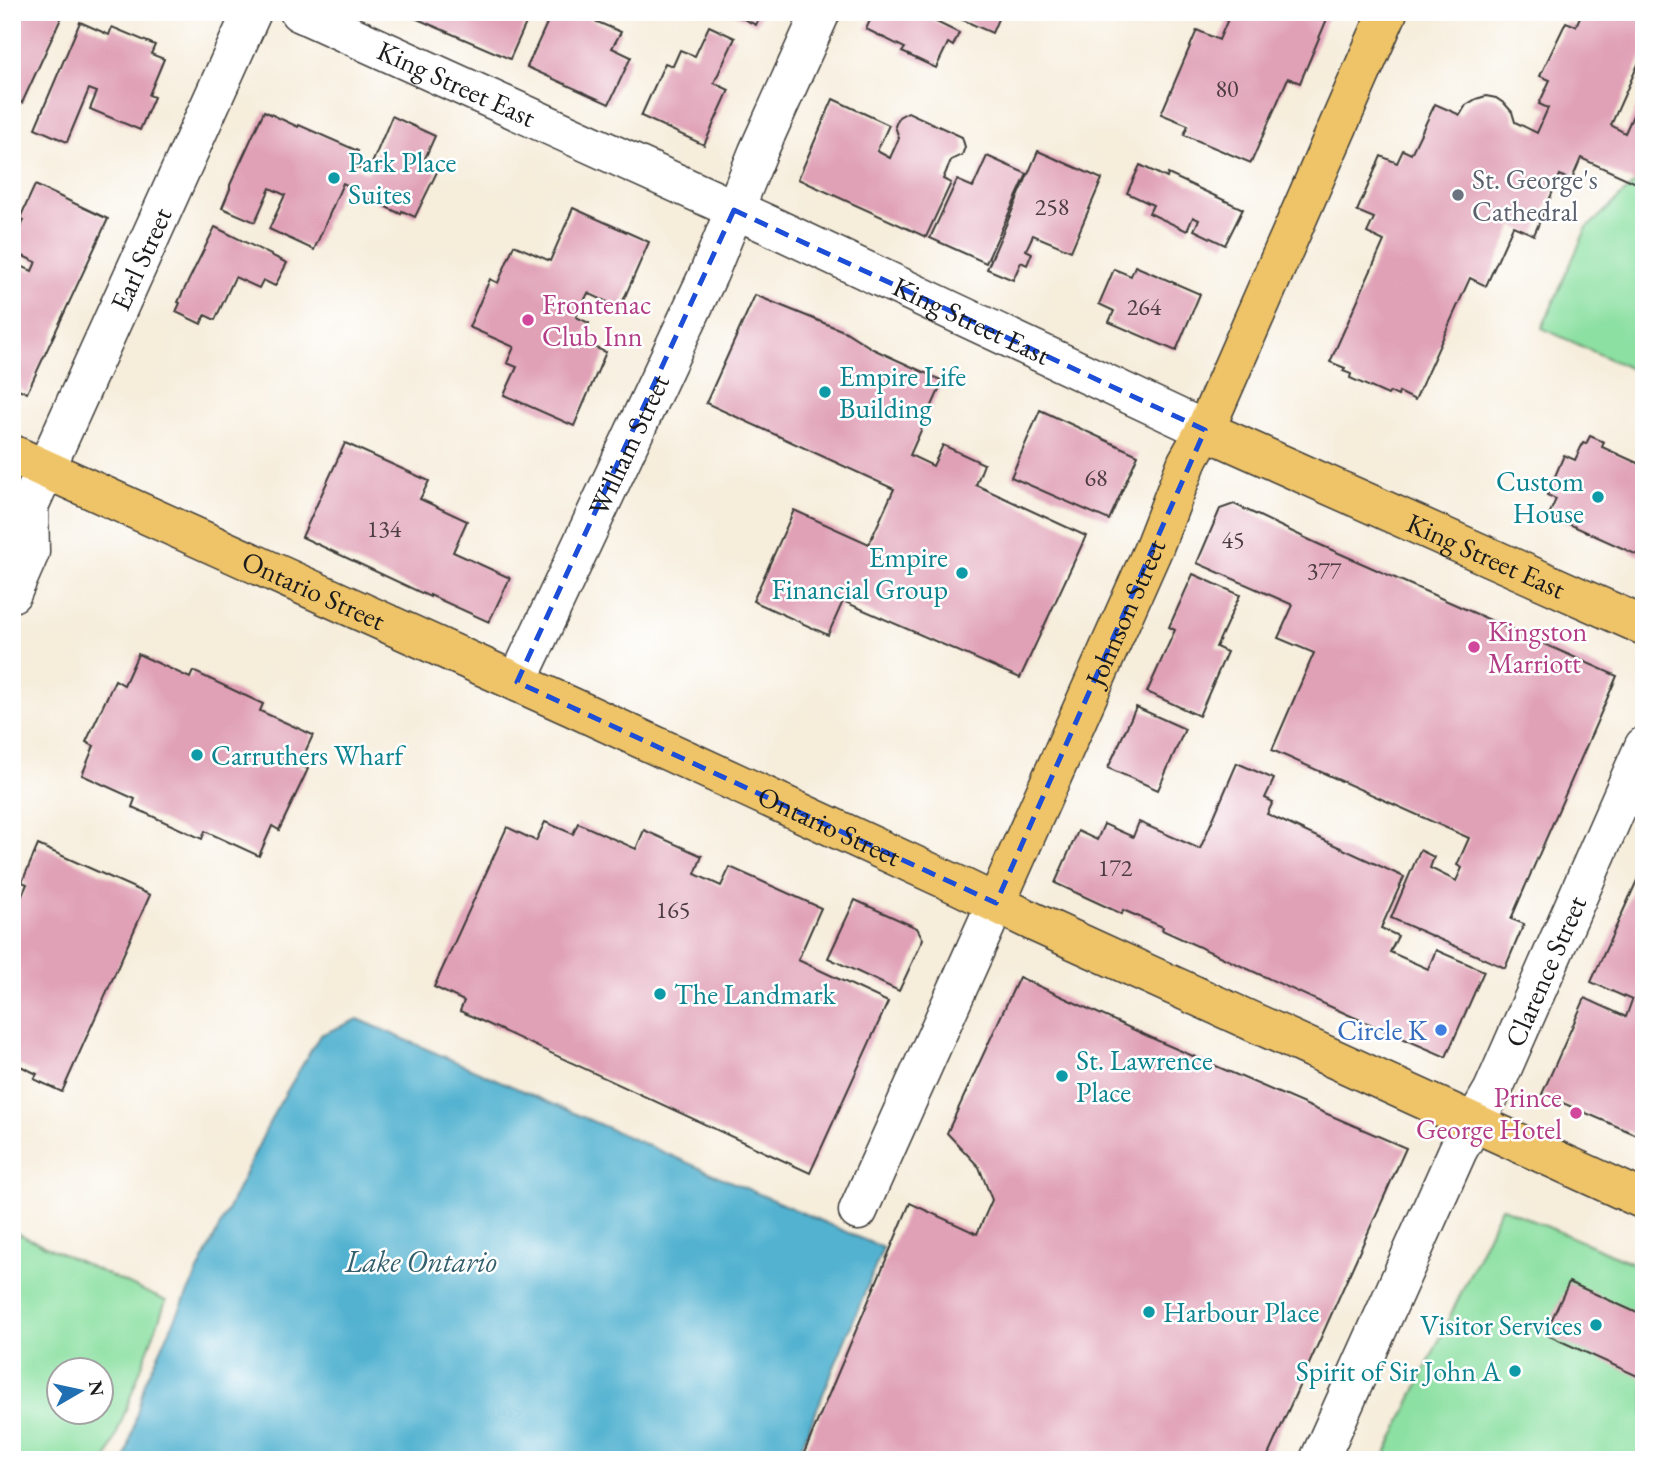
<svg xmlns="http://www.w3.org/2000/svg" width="1656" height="1472" font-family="'EB Garamond',serif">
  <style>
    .green { fill: #8ce0a2; stroke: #547e5f; stroke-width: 2; fill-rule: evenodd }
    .water { fill: #52b2d0; stroke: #376776; stroke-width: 2 }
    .building { fill: #e0a0b6 }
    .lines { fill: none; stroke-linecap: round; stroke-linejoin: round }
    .minor-casing { stroke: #3d3b39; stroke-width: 41 }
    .major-casing { stroke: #3d3b39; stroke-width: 41 }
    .minor { stroke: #fff; stroke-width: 38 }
    .major { stroke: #efc469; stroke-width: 38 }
    .marked { fill: none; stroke: #1d4ed8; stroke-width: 5; stroke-dasharray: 14 9; stroke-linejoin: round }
    .culture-dot { fill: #0f9aa8; stroke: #fff; stroke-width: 2.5 }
    .worship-dot { fill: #6b7280; stroke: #fff; stroke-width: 2.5 }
    .hotel-dot { fill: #d1479c; stroke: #fff; stroke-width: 2.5 }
    .shop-dot { fill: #3f7fe0; stroke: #fff; stroke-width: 2.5 }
    .labels { text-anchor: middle; stroke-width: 5; stroke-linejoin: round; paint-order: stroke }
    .number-label { font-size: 24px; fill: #4d3d42 }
    .street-label { font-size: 28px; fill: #1c1c1c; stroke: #fff }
    .culture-label { font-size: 28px; fill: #0d838f; stroke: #fff; text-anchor: start }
    .worship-label { font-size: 28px; fill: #5b616d; stroke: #fff; text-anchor: start }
    .hotel-label { font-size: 28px; fill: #b23c85; stroke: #fff; text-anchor: start }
    .shop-label { font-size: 28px; fill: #366cbe; stroke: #fff; text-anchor: end }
    .water-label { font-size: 30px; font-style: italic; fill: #34606d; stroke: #fff }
  </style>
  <rect width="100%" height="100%" fill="#fff"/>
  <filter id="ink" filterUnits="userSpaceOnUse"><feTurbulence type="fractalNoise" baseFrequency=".0143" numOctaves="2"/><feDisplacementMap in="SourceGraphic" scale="14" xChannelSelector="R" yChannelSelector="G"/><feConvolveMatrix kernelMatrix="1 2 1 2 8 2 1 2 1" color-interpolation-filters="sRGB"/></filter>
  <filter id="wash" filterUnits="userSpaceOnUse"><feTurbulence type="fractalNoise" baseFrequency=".00686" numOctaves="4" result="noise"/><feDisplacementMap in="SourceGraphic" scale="28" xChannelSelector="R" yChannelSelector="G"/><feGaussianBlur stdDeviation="1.57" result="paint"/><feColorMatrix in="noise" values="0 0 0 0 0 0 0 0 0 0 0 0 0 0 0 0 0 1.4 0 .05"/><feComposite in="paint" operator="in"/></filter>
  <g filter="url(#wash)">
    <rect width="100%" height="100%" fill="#f6eddb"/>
    <g class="green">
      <path d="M 1637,181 L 1644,184 L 1644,375 L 1542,328 L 1586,229 Z"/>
      <path d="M 1501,1207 L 1644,1268 L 1644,1460 L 1383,1460 Z"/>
      <path d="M 12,1231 L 166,1301 L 107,1460 L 12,1460 ZM 102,1370 L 102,1412 L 60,1412 L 60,1370 Z"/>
    </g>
    <path class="water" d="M 358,1019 L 883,1248 L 796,1460 L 125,1460 L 145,1382 L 274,1113 L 320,1035 Z"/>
    <g id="blocks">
      <g class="building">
        <path d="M 12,12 L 64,12 L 22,103 L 17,100 L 12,111 Z"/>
        <path d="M 401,12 L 531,12 L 510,59 Z"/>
        <path d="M 552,12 L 574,12 L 621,32 L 612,48 L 631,57 L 609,104 L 527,67 Z"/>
        <path d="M 729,12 L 762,12 L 756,25 Z"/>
        <path d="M 874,12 L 916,12 L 959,33 L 953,46 L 948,43 L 936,68 L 902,52 L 905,48 L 866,29 Z"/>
        <path d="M 945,12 L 1001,12 L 992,33 Z"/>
        <path d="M 1231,12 L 1330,12 L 1300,83 L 1288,78 L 1251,163 L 1184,135 L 1188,125 L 1161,114 L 1197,30 L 1219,40 Z"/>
        <path d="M 1582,12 L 1644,12 L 1644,51 L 1611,125 L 1625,133 L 1644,91 L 1644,165 L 1636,183 L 1581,158 L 1571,181 L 1560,175 L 1534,235 L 1513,226 L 1486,286 L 1470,278 L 1415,400 L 1399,392 L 1398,396 L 1390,392 L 1388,395 L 1350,378 L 1351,374 L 1343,371 L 1345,368 L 1330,362 L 1384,241 L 1367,233 L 1374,218 L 1357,211 L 1381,156 L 1397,163 L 1403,150 L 1411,154 L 1435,104 L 1460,115 L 1466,105 L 1476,99 L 1486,96 L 1496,98 L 1505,104 L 1512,112 L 1515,122 L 1537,133 L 1548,108 L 1539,104 L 1550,80 L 1540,76 L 1566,22 L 1576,26 Z"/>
        <path d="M 80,22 L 109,35 L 112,27 L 155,45 L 151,54 L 164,59 L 149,95 L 154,97 L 140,130 L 90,109 L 97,92 L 89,89 L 67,142 L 35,128 Z"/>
        <path d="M 709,26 L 735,38 L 714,83 L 729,90 L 704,145 L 641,116 L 665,63 L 673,66 L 680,50 L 695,56 Z"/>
        <path d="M 833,99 L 889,125 L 877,151 L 890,158 L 899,138 L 895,126 L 899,117 L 908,112 L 962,137 L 965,147 L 962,155 L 951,160 L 943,179 L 951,183 L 926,237 L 798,179 Z"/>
        <path d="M 264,111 L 298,127 L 299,125 L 358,151 L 351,165 L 368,173 L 392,116 L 435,136 L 422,165 L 437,172 L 415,217 L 402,211 L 401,214 L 358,194 L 359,191 L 343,183 L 314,250 L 269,229 L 285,195 L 270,188 L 255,222 L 222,208 L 230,189 L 230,185 Z"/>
        <path d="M 1038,151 L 1102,179 L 1071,251 L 1033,235 L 1026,250 L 1032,253 L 1027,265 L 1021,262 L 1013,280 L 987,269 Z"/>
        <path d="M 987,156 L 1027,174 L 986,263 L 930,238 L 957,180 L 973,187 Z"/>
        <path d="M 1140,165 L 1167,178 L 1168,174 L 1243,209 L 1225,245 L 1194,230 L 1199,220 L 1193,217 L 1187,231 L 1149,213 L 1153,205 L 1127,193 Z"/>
        <path d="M 35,185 L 108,219 L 27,393 L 12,386 L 12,262 L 32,271 L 36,262 L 12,251 L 12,244 L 24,220 L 20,218 Z"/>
        <path d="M 573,208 L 649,242 L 620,308 L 588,293 L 576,317 L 589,323 L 581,342 L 606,352 L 574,426 L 504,395 L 517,367 L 507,363 L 514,347 L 469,327 L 490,279 L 498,283 L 514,245 L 550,261 Z"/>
        <path d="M 215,227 L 287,263 L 275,286 L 263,280 L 259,288 L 235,277 L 215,320 L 205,315 L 201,324 L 176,312 L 180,303 L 178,302 Z"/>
        <path d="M 1135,266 L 1200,294 L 1176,351 L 1109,322 L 1114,311 L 1099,304 L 1114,269 L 1131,276 Z"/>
        <path d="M 755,295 L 846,332 L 873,349 L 943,381 L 910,455 L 933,466 L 943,445 L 984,464 L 976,485 L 1086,536 L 1020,678 L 843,601 L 828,635 L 753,601 L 794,510 L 869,544 L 894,489 L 706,403 Z"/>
        <path d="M 1040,410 L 1138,455 L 1109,520 L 1011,477 Z"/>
        <path d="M 1590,436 L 1604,442 L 1602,447 L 1644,466 L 1644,558 L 1549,515 L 1556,499 L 1547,495 L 1564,455 L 1575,460 L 1583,443 L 1586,444 Z"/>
        <path d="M 345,443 L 429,481 L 420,499 L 467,521 L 453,552 L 510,578 L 489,622 L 430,595 L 430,597 L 302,537 Z"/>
        <path d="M 1234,504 L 1316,543 L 1617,676 L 1511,919 L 1524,924 L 1505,968 L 1391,918 L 1420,850 L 1434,857 L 1430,868 L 1456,881 L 1462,868 L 1457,865 L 1469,838 L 1272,750 L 1314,653 L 1278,638 L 1293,605 L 1197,563 L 1220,509 Z"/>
        <path d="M 1193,574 L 1240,595 L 1216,647 L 1227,652 L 1199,716 L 1147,692 L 1175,630 L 1169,627 Z"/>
        <path d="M 138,654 L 190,678 L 193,671 L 263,704 L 260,711 L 313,735 L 299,765 L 308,769 L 279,830 L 272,826 L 259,856 L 205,831 L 202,839 L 132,807 L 135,799 L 82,775 L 94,746 L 86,742 L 115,680 L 124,685 Z"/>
        <path d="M 1136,707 L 1185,729 L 1158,790 L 1108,768 Z"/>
        <path d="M 1237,763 L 1274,779 L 1265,798 L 1273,802 L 1267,814 L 1404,877 L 1381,928 L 1398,936 L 1390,952 L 1428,969 L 1436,950 L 1484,971 L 1446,1057 L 1351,1016 L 1162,930 L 1163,927 L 1123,910 L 1122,914 L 1055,883 L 1078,831 L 1097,840 L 1104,824 L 1133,837 L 1139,822 L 1200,849 Z"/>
        <path d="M 545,822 L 573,834 L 578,823 L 636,849 L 644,830 L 702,856 L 695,874 L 721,886 L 730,867 L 821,908 L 798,960 L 888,1002 L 810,1173 L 460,1011 L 464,1001 L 434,987 L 507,827 L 536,841 Z"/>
        <path d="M 38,845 L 150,895 L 62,1092 L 34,1079 L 37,1074 L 12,1062 L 12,903 L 16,896 L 21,898 L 27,884 L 22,882 Z"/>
        <path d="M 1644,865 L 1644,1126 L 1639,1136 L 1542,1094 L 1585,998 L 1626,1017 L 1632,1000 L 1591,982 Z"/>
        <path d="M 855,900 L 917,928 L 923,939 L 899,991 L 828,958 Z"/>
        <path d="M 1019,977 L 1165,1044 L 1406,1148 L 1266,1460 L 801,1460 L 910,1203 L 977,1234 L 992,1200 L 979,1167 L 947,1133 Z"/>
        <path d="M 1569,1282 L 1644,1316 L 1644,1379 L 1545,1334 Z"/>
      </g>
    </g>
  </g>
  <g filter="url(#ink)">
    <use href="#blocks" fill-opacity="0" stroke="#3d3b39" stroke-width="2"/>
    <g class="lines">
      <g class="minor-casing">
        <g id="minor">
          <path id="s1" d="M 299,12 L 769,225 L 1205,430"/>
          <path id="s2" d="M 12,524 L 29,506 L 252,12"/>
          <path d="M 12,593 L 30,552 L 29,506"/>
          <path id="s3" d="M 517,682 L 709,273 L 758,152 L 821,12"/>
          <path d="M 858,1211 L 996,903"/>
          <path id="s4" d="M 1319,1460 L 1458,1150 L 1493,1090 L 1644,746"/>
        </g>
      </g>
      <g class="major-casing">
        <g id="major">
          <path id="s5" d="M 1205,430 L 1644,626"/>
          <path id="s6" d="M 12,454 L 570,706 L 960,886 L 1036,923 L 1644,1200"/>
          <path id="s7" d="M 996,903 L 1154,547 L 1187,462 L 1205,430 L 1388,12"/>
        </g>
      </g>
      <use href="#minor" class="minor"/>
      <use href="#major" class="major"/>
    </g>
  </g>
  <path class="marked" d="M 734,210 L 1205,430 L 996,903 L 517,682 Z"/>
  <g class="culture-dot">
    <circle cx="334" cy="178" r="7"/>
    <circle cx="825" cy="392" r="7"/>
    <circle cx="1598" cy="497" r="7"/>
    <circle cx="962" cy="573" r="7"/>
    <circle cx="197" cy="755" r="7"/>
    <circle cx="660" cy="994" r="7"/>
    <circle cx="1062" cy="1076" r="7"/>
    <circle cx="1149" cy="1312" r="7"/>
    <circle cx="1596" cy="1325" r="7"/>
    <circle cx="1515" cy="1371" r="7"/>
  </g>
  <circle class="worship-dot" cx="1458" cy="195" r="7"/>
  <g class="hotel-dot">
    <circle cx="528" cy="320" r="7"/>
    <circle cx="1474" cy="647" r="7"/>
    <circle cx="1576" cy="1113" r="7"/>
  </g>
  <circle class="shop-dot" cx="1441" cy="1030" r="7"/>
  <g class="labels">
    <g class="number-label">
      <text x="1227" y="97">80</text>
      <text x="1052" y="215">258</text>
      <text x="1144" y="315">264</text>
      <text x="1096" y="486">68</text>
      <text x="384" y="537">134</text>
      <text x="1233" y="548">45</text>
      <text x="1324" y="579">377</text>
      <text x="1115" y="876">172</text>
      <text x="673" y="918">165</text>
    </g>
    <g class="street-label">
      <text dy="10" stroke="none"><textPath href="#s1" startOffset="173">King Street East</textPath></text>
      <text dy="10" stroke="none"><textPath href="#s2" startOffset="296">Earl Street</textPath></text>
      <text dy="10" stroke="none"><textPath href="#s1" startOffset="740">King Street East</textPath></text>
      <text dy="10" stroke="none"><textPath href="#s3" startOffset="262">William Street</textPath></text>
      <text dy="10" stroke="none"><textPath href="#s5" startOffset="308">King Street East</textPath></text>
      <text dy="10" stroke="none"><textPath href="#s6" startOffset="331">Ontario Street</textPath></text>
      <text dy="10" stroke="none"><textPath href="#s7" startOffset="318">Johnson Street</textPath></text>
      <text dy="10" stroke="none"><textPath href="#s6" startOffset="898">Ontario Street</textPath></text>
      <text dy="10" stroke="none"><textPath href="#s4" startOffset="539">Clarence Street</textPath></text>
    </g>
    <g class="culture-label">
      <text x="348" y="172">Park Place<tspan x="348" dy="32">Suites</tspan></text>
      <text x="839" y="386">Empire Life<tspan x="839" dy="32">Building</tspan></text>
      <text x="1584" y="491" text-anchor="end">Custom<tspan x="1584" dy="32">House</tspan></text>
      <text x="948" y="567" text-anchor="end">Empire<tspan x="948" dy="32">Financial Group</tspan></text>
      <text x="211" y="765">Carruthers Wharf</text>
      <text x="674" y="1004">The Landmark</text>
      <text x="1076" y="1070">St. Lawrence<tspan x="1076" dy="32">Place</tspan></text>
      <text x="1163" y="1322">Harbour Place</text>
      <text x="1582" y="1335" text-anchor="end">Visitor Services</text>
      <text x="1501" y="1381" text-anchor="end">Spirit of Sir John A</text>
    </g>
    <g class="worship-label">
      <text x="1472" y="189">St. George's<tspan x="1472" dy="32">Cathedral</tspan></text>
    </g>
    <g class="hotel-label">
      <text x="542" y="314">Frontenac<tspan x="542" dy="32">Club Inn</tspan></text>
      <text x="1488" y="641">Kingston<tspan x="1488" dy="32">Marriott</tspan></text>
      <text x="1562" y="1107" text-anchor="end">Prince<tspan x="1562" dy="32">George Hotel</tspan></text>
    </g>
    <g class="shop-label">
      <text x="1427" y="1040">Circle K</text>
    </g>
    <g class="water-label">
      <text x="421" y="1272">Lake Ontario</text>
    </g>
  </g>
  <rect width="1656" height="1472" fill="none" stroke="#fff" stroke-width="42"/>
  <g transform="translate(80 1391) rotate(81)"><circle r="33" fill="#ffffff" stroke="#a4a4a4" stroke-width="2"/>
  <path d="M0-5L12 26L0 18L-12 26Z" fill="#1f6fb2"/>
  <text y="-10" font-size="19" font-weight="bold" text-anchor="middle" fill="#1c1c1c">N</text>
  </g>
</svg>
